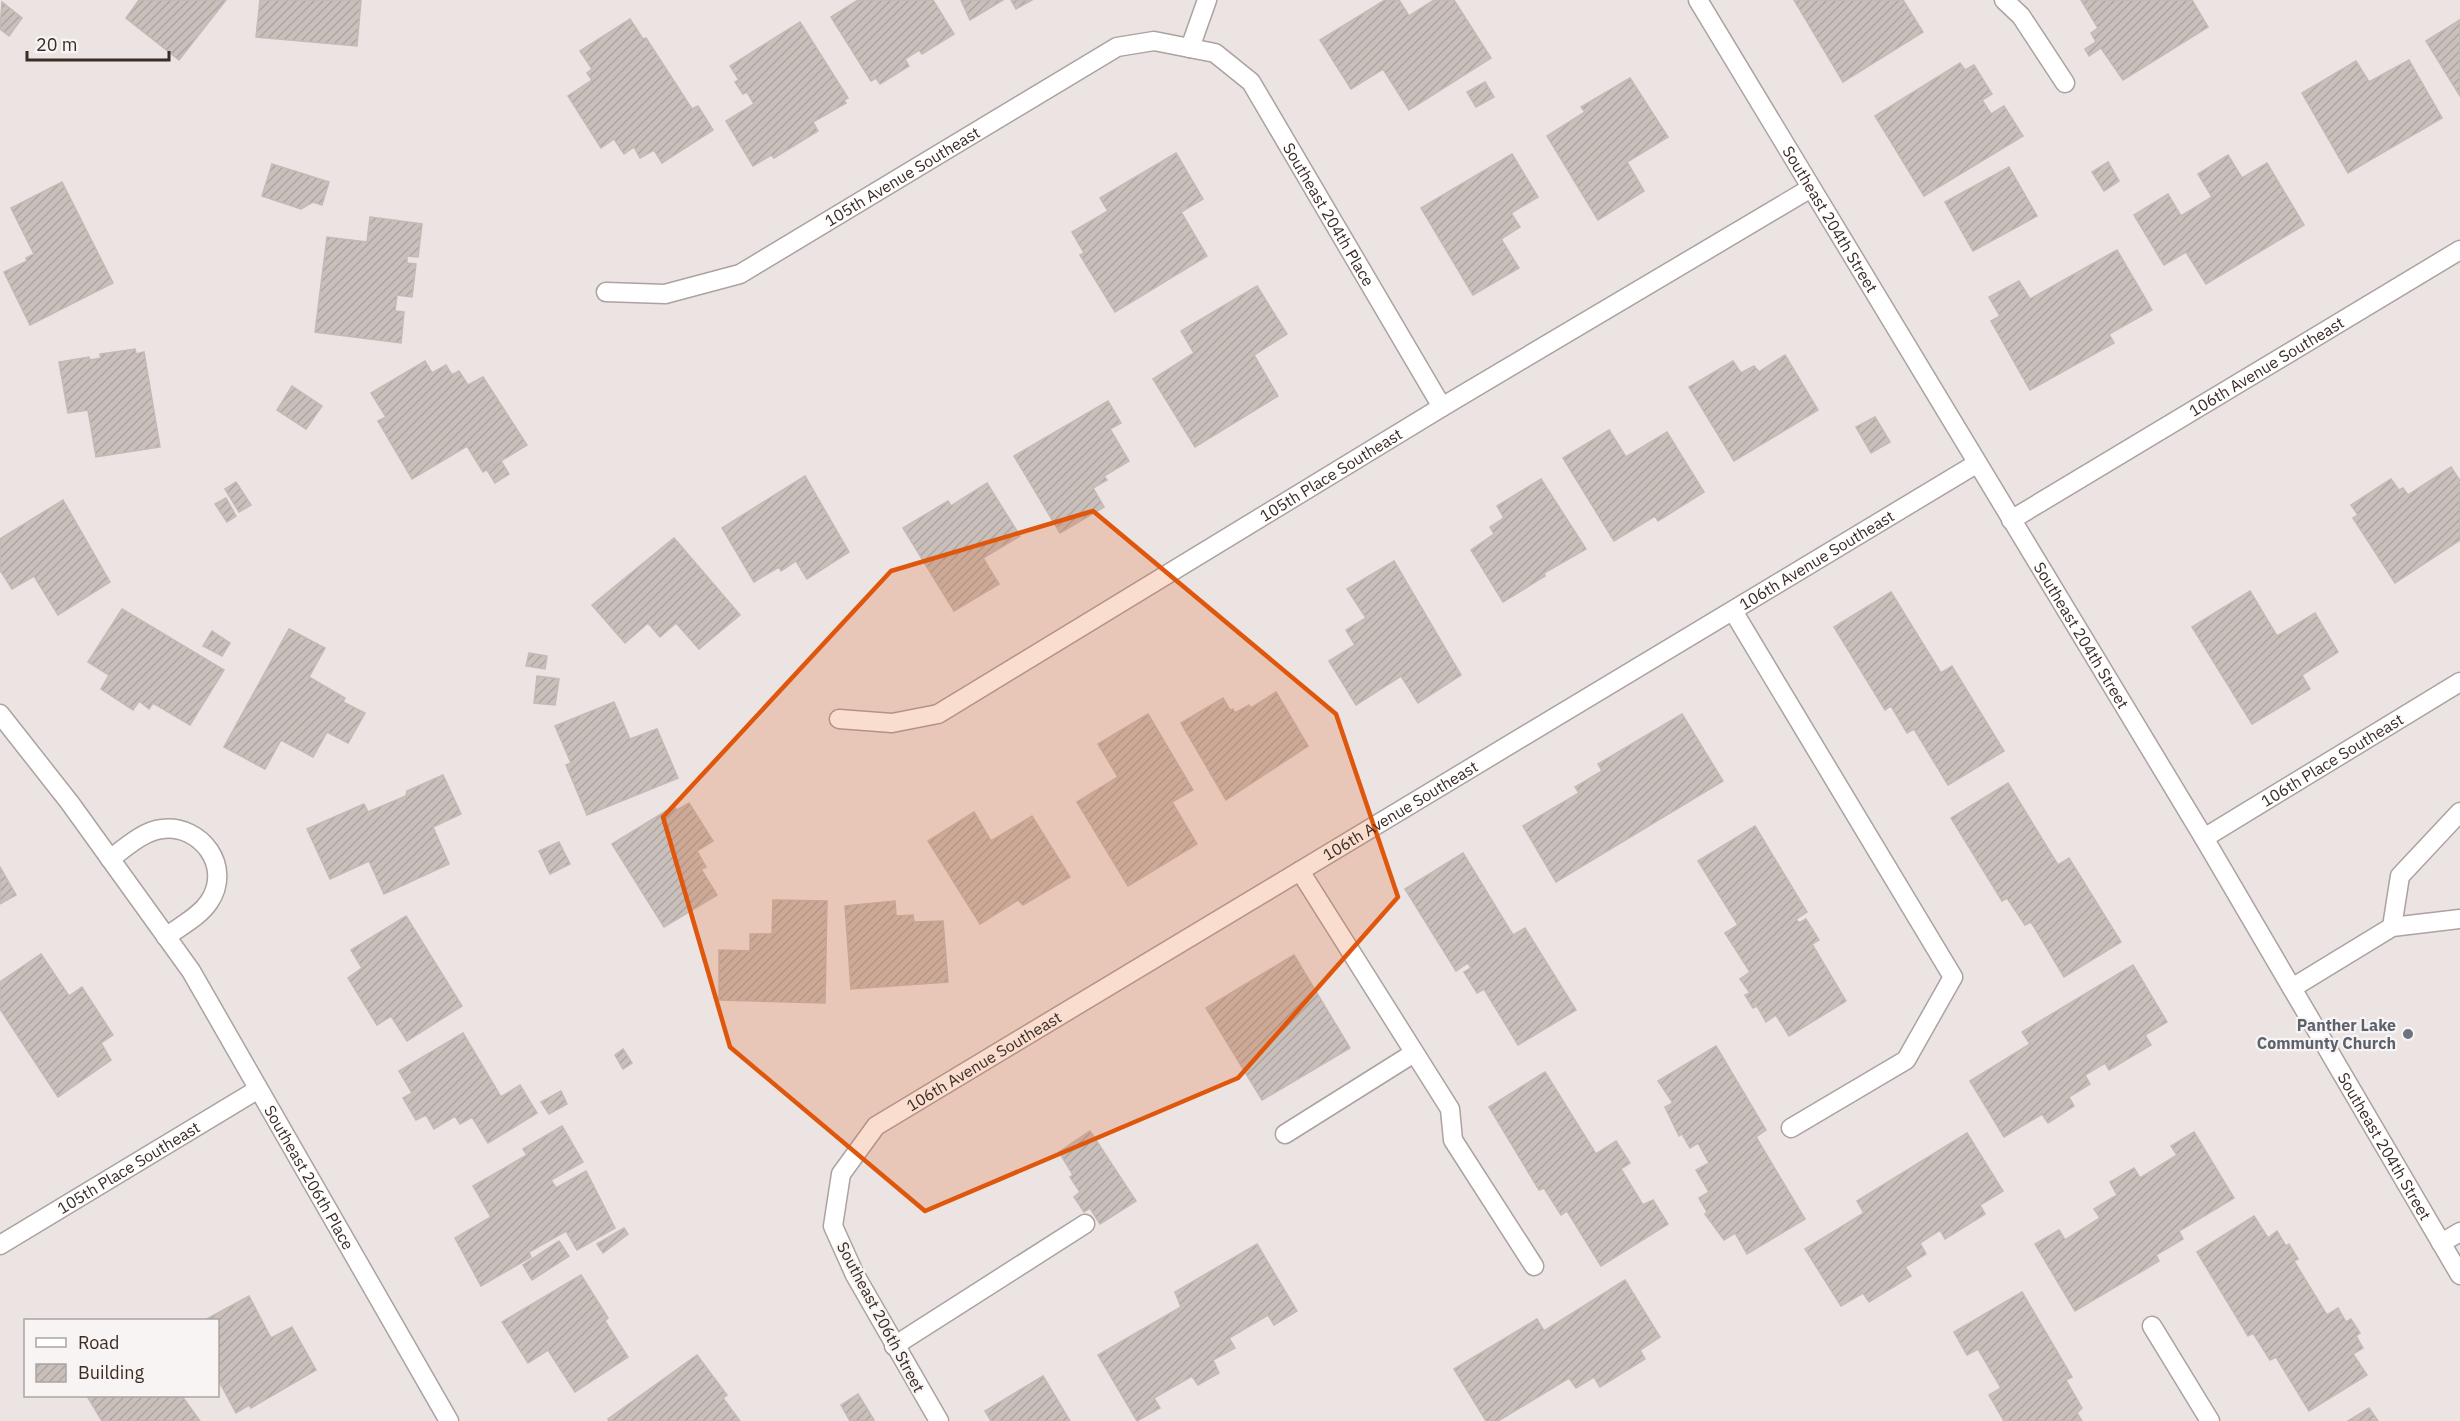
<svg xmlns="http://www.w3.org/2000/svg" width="2460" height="1421" font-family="'IBM Plex Sans',sans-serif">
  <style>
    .building { fill: url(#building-hatch); stroke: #c4b9b6; stroke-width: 1.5 }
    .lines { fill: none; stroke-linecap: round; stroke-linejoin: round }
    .lane-casing { stroke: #aca29f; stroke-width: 21 }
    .street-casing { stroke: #aca29f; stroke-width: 21 }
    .lane { stroke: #fff; stroke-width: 18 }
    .street { stroke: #fff; stroke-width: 18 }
    .marked { fill: #df570d; fill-opacity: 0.2; stroke: #df570d; stroke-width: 4.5; stroke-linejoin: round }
    .worship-dot { fill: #6b7280; stroke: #f8f4f3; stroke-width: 2 }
    .labels { text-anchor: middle; stroke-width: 4.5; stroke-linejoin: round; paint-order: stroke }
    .street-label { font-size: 16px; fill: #3b2c25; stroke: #f8f4f3 }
    .worship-label { font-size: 16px; font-weight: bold; fill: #5b616d; stroke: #f8f4f3; text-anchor: end }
  </style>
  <defs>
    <pattern id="building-hatch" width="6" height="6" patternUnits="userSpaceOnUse" patternTransform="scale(1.5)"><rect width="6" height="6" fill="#c9bfbb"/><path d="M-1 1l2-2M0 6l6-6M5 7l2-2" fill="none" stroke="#aea4a1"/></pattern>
  </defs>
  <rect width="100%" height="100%" fill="#ebe4e3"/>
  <g class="building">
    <path d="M 139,0 L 226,0 L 179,60 L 126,18 Z"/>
    <path d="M 260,0 L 361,0 L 357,46 L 256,37 Z"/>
    <path d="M 858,0 L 933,0 L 954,34 L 922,54 L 919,50 L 905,59 L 909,66 L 880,84 L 876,78 L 871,81 L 831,17 Z"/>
    <path d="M 961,0 L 1003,0 L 970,20 Z"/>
    <path d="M 1011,0 L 1032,0 L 1016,9 Z"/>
    <path d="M 1385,0 L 1399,0 L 1409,16 L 1434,0 L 1454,0 L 1491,58 L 1409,110 L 1383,69 L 1351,89 L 1320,40 Z"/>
    <path d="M 1794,0 L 1903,0 L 1923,32 L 1843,82 Z"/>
    <path d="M 2081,0 L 2192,0 L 2208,27 L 2123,80 L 2101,48 L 2089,56 L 2085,49 L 2096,42 L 2091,33 L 2098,28 Z"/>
    <path d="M 2,2 L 22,18 L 9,36 L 0,29 Z"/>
    <path d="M 630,19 L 643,39 L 646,38 L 692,109 L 698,106 L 713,130 L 662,163 L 654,150 L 640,158 L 634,147 L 624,154 L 614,139 L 601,148 L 568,96 L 592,80 L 587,73 L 592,69 L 580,51 Z"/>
    <path d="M 2460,20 L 2460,96 L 2426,41 Z"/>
    <path d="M 800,22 L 848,98 L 844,100 L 846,103 L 813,122 L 818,131 L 774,158 L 771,155 L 753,166 L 726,121 L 754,104 L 747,92 L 743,94 L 735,82 L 739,80 L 730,66 Z"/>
    <path d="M 2409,60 L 2442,118 L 2348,173 L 2302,93 L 2356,61 L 2369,82 Z"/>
    <path d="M 1960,63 L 1965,70 L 1974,65 L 1992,94 L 1982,100 L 1991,114 L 2004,106 L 2023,136 L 1924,196 L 1875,116 Z"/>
    <path d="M 1630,78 L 1668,137 L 1627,162 L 1644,191 L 1598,220 L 1547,136 L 1585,112 L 1581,107 Z"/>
    <path d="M 1485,82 L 1494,97 L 1476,107 L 1467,92 Z"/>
    <path d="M 1176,153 L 1203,199 L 1181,212 L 1207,256 L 1115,312 L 1080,255 L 1084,253 L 1072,232 L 1108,211 L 1100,198 Z"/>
    <path d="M 1512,154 L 1538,197 L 1511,213 L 1520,227 L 1501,239 L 1519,268 L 1473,295 L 1421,208 Z"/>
    <path d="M 2228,155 L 2242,178 L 2267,163 L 2304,225 L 2206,284 L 2186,252 L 2164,265 L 2134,215 L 2168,194 L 2181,216 L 2212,197 L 2198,174 Z"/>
    <path d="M 2108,162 L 2119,181 L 2104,191 L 2092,172 Z"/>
    <path d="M 272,164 L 329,182 L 322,205 L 313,202 L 301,209 L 262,196 Z"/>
    <path d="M 2009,167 L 2037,216 L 1973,251 L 1945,202 Z"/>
    <path d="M 62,182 L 113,283 L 30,325 L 4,272 L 27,261 L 26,258 L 34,254 L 11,208 Z"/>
    <path d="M 370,217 L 422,224 L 418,257 L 407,256 L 407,263 L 416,264 L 412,297 L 397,295 L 395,311 L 404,312 L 401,343 L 315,332 L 327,237 L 367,242 Z"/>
    <path d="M 2117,250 L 2152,310 L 2109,334 L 2114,343 L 2030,390 L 1991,321 L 2000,316 L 1989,297 L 2019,281 L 2030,299 Z"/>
    <path d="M 1257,286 L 1287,334 L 1254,355 L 1278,396 L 1195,447 L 1153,379 L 1194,353 L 1181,331 Z"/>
    <path d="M 135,349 L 136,354 L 144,352 L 160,447 L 96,457 L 88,410 L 68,413 L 59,362 L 89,357 L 90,360 L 101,358 L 100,354 Z"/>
    <path d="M 1785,355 L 1818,410 L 1734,461 L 1689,387 L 1733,361 L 1741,373 L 1754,366 L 1759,372 Z"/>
    <path d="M 425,361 L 432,373 L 446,365 L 452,375 L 459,371 L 468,385 L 483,377 L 527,445 L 483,472 L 467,446 L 412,479 L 378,421 L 386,417 L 371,393 Z"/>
    <path d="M 292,386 L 322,406 L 306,429 L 277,410 Z"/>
    <path d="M 1108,401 L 1121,423 L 1110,429 L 1129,461 L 1104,476 L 1107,480 L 1093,488 L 1104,507 L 1060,533 L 1014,456 Z"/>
    <path d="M 1875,417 L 1890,442 L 1871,453 L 1856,427 Z"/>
    <path d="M 1609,430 L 1626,457 L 1667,432 L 1704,492 L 1658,521 L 1655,516 L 1614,541 L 1563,458 Z"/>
    <path d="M 501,461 L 509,474 L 495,483 L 487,470 Z"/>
    <path d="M 2451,467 L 2460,481 L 2460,540 L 2395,583 L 2353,518 L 2358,515 L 2351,505 L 2391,479 L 2399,490 L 2403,488 L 2408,495 Z"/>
    <path d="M 805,476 L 849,552 L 807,579 L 796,561 L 781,571 L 779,567 L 754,582 L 722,528 Z"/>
    <path d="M 1541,479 L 1586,549 L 1544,573 L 1545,576 L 1503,602 L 1471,550 L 1494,534 L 1490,527 L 1504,518 L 1497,506 Z"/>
    <path d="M 236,482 L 251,505 L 239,512 L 225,489 Z"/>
    <path d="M 987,483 L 1020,536 L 983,558 L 999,584 L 954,611 L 903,528 L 948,501 L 951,506 Z"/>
    <path d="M 226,498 L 236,516 L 227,522 L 215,504 Z"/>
    <path d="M 63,500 L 110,582 L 58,615 L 34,576 L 12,589 L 0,570 L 0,539 Z"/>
    <path d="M 674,538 L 740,615 L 699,649 L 676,623 L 660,637 L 648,623 L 625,643 L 592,605 Z"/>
    <path d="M 1394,561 L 1461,675 L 1418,703 L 1401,676 L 1356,705 L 1329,661 L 1355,645 L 1346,630 L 1366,618 L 1347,589 Z"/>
    <path d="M 2250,591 L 2277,636 L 2315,613 L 2338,652 L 2302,675 L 2310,689 L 2252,724 L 2192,627 Z"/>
    <path d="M 1891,592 L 1941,673 L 1952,666 L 2004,751 L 1948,785 L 1914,729 L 1907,733 L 1891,706 L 1885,710 L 1834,627 Z"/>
    <path d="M 122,609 L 224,670 L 190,725 L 153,703 L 149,709 L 139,701 L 133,710 L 101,689 L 109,675 L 88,662 Z"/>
    <path d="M 289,629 L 325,648 L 309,677 L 345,698 L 343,702 L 365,713 L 348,743 L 327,732 L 313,757 L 281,740 L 265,769 L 224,747 Z"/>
    <path d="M 212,631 L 230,643 L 222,656 L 203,646 Z"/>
    <path d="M 529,653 L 547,656 L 545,669 L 526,666 Z"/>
    <path d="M 537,676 L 559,679 L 555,705 L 534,703 Z"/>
    <path d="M 1276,692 L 1308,746 L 1226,800 L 1181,723 L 1223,698 L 1230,710 L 1233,709 L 1235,713 L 1249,705 L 1251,708 Z"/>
    <path d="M 614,702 L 630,739 L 657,729 L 678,778 L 587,815 L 566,765 L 571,763 L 555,726 Z"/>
    <path d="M 1148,714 L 1193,790 L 1172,802 L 1197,844 L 1128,886 L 1077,802 L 1118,777 L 1098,744 Z"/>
    <path d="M 1682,714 L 1723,781 L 1556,882 L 1523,826 L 1579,793 L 1575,787 L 1602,771 L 1598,764 Z"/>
    <path d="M 443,775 L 461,814 L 433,827 L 449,864 L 384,894 L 369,861 L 330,879 L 307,829 L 364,804 L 368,812 L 406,796 L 407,791 Z"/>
    <path d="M 2008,783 L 2058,865 L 2069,858 L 2121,942 L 2064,977 L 2031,922 L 2025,925 L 2007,898 L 2002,901 L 1951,818 Z"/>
    <path d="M 689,803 L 713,841 L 697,851 L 706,867 L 701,869 L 717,895 L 664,927 L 612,844 L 674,806 L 677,810 Z"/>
    <path d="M 974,812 L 991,841 L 1032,816 L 1070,877 L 1023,905 L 1018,900 L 980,924 L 928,841 Z"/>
    <path d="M 1755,826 L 1807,912 L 1796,919 L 1799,923 L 1806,919 L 1819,940 L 1812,944 L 1846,1001 L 1789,1036 L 1776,1015 L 1766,1022 L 1757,1006 L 1753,1008 L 1745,995 L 1750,993 L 1740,979 L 1750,972 L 1725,933 L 1738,925 L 1698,861 Z"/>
    <path d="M 559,842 L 570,864 L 550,874 L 539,851 Z"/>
    <path d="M 1463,853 L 1513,935 L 1525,928 L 1576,1010 L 1518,1045 L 1484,989 L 1477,993 L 1464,972 L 1471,968 L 1468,963 L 1456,971 L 1405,889 Z"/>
    <path d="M 0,867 L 16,895 L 0,904 Z"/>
    <path d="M 773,900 L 827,901 L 825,1003 L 719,1000 L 719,950 L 750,951 L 750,934 L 772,934 Z"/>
    <path d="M 895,901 L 896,916 L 913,915 L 914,922 L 943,921 L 948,982 L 851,989 L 845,906 Z"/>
    <path d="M 406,916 L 462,1006 L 407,1041 L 391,1016 L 377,1025 L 348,978 L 362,968 L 351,950 Z"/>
    <path d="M 41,954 L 69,996 L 82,987 L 113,1035 L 101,1043 L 111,1060 L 58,1097 L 0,1009 L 0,982 Z"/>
    <path d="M 1294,955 L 1350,1048 L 1262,1100 L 1206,1008 Z"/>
    <path d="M 2133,965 L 2167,1022 L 2145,1035 L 2151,1045 L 2109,1070 L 2105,1063 L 2085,1075 L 2090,1084 L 2069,1097 L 2074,1106 L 2048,1123 L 2042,1114 L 2004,1137 L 1970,1081 L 2030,1044 L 2022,1032 Z"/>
    <path d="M 463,1033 L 501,1097 L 520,1085 L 537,1113 L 488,1143 L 472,1117 L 460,1124 L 455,1116 L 434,1129 L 426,1115 L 416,1120 L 403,1098 L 412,1093 L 399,1071 Z"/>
    <path d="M 1716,1046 L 1766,1130 L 1756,1137 L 1805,1219 L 1747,1254 L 1735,1233 L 1724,1240 L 1705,1214 L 1707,1212 L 1699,1198 L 1709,1192 L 1696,1170 L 1709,1163 L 1698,1143 L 1690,1148 L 1682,1134 L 1679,1136 L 1665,1107 L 1673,1103 L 1658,1081 Z"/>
    <path d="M 623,1049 L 632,1063 L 623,1069 L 615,1055 Z"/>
    <path d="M 1545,1072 L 1596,1154 L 1616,1141 L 1630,1163 L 1621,1169 L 1643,1205 L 1653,1200 L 1668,1224 L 1601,1266 L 1567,1211 L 1561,1215 L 1544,1188 L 1539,1190 L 1489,1107 Z"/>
    <path d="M 561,1091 L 567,1104 L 549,1114 L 541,1102 Z"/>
    <path d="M 562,1126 L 583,1162 L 551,1180 L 556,1188 L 586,1171 L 615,1228 L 577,1250 L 566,1231 L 529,1252 L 531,1257 L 481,1286 L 455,1238 L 491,1217 L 473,1186 L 527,1155 L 523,1149 Z"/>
    <path d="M 1090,1131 L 1136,1201 L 1100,1224 L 1090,1208 L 1084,1212 L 1074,1197 L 1080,1192 L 1070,1177 L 1073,1175 L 1059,1152 Z"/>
    <path d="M 2194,1132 L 2234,1198 L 2179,1231 L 2183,1239 L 2156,1255 L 2159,1261 L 2075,1311 L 2035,1244 L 2059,1230 L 2065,1240 L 2100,1218 L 2094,1209 L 2117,1195 L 2110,1182 L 2134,1168 L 2140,1178 L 2177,1155 L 2171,1146 Z"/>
    <path d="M 1967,1133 L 2003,1191 L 1980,1205 L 1985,1214 L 1945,1239 L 1940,1230 L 1920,1243 L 1926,1254 L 1905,1267 L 1911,1276 L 1869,1302 L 1863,1293 L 1841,1306 L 1805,1249 L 1864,1213 L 1857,1201 Z"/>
    <path d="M 2254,1216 L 2268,1238 L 2277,1231 L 2286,1246 L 2289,1244 L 2298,1259 L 2294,1261 L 2327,1315 L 2338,1308 L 2346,1322 L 2351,1319 L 2360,1333 L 2356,1336 L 2363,1348 L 2353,1354 L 2367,1375 L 2309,1411 L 2276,1357 L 2270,1360 L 2253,1333 L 2248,1336 L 2197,1252 Z"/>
    <path d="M 624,1228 L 628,1234 L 603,1253 L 597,1244 Z"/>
    <path d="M 559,1241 L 569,1256 L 532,1280 L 523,1265 Z"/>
    <path d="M 1257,1244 L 1297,1311 L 1274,1325 L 1268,1315 L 1229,1338 L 1235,1348 L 1213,1360 L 1219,1373 L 1198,1385 L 1192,1376 L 1154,1398 L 1160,1408 L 1137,1421 L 1098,1355 L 1181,1307 L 1175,1292 Z"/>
    <path d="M 581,1275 L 608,1318 L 605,1321 L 628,1357 L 575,1392 L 548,1350 L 528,1363 L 502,1322 Z"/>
    <path d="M 1625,1280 L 1660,1337 L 1640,1350 L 1645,1359 L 1600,1387 L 1594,1377 L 1576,1388 L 1569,1378 L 1498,1421 L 1486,1421 L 1454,1369 L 1537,1319 L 1544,1331 Z"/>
    <path d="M 2022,1292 L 2072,1377 L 2066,1380 L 2082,1408 L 2077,1413 L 2082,1421 L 2004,1421 L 1989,1395 L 2001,1388 L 1978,1349 L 1967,1355 L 1954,1332 Z"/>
    <path d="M 249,1296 L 271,1338 L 292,1327 L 316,1370 L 251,1408 L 249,1405 L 236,1413 L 218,1379 L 218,1320 L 205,1320 Z"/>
    <path d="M 697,1355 L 727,1395 L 723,1398 L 740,1421 L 609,1421 L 608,1419 Z"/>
    <path d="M 1043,1376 L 1070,1421 L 991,1421 L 985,1411 Z"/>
    <path d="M 858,1394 L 874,1420 L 871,1421 L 850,1421 L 841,1405 Z"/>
    <path d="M 87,1396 L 182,1396 L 200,1421 L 102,1421 Z"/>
    <path d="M 2369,1408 L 2378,1421 L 2348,1421 Z"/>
  </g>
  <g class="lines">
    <g class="lane-casing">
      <g id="lane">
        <path d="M 2004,0 L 2021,16 L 2065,83"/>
        <path d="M 1190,48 L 1207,0"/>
        <path d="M 1733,611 L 1953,977 L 1906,1060 L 1791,1128"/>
        <path d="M 1300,871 L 1450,1109 L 1453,1140 L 1534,1266"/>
        <path d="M 2392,927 L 2400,876 L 2460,812"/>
        <path d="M 2292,988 L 2392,927 L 2460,919"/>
        <path d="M 1285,1134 L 1414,1053"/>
        <path d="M 2441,1243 L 2460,1232"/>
        <path d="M 2152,1326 L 2210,1421"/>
        <path d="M 894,1346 L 1085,1224"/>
      </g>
    </g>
    <g class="street-casing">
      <g id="street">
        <path id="s1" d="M 1698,0 L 2204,838 L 2460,1275"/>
        <path id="s2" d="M 606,292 L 665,294 L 740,274 L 1117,47 L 1154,41 L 1215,53 L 1251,82 L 1442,407"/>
        <path id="s3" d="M 2011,520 L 2460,250"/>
        <path id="s4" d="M 0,714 L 70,803 L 191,971 L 449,1421"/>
        <path id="s5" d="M 839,719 L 892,723 L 938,714 L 1442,407 L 1811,188"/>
        <path id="s6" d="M 2204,838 L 2460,682"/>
        <path d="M 110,859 C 125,848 143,831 162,829 C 201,824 233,867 209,902 C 199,917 180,926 166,937"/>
        <path id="s7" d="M 0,1245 L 257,1090"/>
        <path id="s8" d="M 939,1421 L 855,1275 L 833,1226 L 841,1174 L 876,1126 L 1976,464"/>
      </g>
    </g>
    <use href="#lane" class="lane"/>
    <use href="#street" class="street"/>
  </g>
  <path class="marked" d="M 1093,511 L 1336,714 L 1398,897 L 1238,1078 L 925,1211 L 730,1047 L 663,817 L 891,571 Z"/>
  <circle class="worship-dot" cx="2408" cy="1034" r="6"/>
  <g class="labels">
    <g class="street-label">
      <text dy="6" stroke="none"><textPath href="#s2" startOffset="326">105th Avenue Southeast</textPath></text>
      <text dy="6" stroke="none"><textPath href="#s2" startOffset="876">Southeast 204th Place</textPath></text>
      <text dy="6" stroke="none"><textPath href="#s1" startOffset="256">Southeast 204th Street</textPath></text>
      <text dy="6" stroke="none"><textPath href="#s3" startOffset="298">106th Avenue Southeast</textPath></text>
      <text dy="6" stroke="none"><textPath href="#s5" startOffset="560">105th Place Southeast</textPath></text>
      <text dy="6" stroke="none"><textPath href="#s8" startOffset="1432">106th Avenue Southeast</textPath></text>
      <text dy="6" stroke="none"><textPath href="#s1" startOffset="742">Southeast 204th Street</textPath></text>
      <text dy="6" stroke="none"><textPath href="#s6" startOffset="150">106th Place Southeast</textPath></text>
      <text dy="6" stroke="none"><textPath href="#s8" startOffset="946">106th Avenue Southeast</textPath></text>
      <text dy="6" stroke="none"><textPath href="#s8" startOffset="460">106th Avenue Southeast</textPath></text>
      <text dy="6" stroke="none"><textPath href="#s1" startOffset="1336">Southeast 204th Street</textPath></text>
      <text dy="6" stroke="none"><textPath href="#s7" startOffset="150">105th Place Southeast</textPath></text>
      <text dy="6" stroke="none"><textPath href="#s4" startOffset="558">Southeast 206th Place</textPath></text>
      <text transform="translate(881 1317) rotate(62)" y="6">Southeast 206th Street</text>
    </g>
    <g class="worship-label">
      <text x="2396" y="1031">Panther Lake<tspan x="2396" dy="18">Communty Church</tspan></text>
    </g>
  </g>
  <rect x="24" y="1319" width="195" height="78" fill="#f8f4f3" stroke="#aca4a1" stroke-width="1.5"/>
  <rect x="36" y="1338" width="30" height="9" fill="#ffffff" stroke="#aca4a1" stroke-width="1.5"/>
  <text x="78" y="1349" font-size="18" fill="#3b2c25">Road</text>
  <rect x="36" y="1364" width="30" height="18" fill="url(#building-hatch)" stroke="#aca4a1" stroke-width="1.5"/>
  <text x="78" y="1379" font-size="18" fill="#3b2c25">Building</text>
  <path d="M27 51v9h142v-9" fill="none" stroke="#3b2c25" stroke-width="3"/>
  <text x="36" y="51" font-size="18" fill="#3b2c25" stroke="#f8f4f3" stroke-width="4.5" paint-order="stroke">20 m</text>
</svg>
